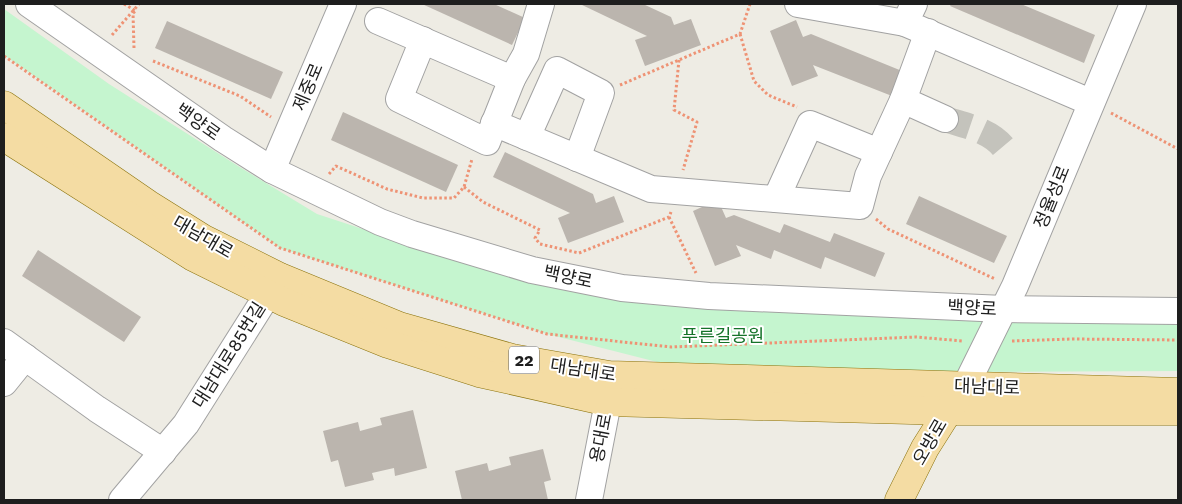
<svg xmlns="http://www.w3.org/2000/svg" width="1182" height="504" font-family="'Work Sans','Noto Sans KR',sans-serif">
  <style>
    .park { fill: #c5f5cf }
    .building { fill: #bbb5ae }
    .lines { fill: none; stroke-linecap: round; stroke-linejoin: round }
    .minor-tunnel { stroke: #c4c3bc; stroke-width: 26; stroke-dasharray: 26 13; stroke-linecap: butt }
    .minor-casing { stroke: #a2a2a2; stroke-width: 28 }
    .major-casing { stroke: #8b730c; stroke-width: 29 }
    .path { stroke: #ee9375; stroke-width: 3; stroke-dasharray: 2.5 2.5; stroke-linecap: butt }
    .minor { stroke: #fff; stroke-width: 26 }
    .major { stroke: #f4dca3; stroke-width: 28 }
    .labels { text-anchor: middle; stroke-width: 4; stroke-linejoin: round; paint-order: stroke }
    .shield { fill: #fff; stroke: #626262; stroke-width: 1 }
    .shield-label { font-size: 16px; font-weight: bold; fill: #1e1e1e }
    .street-label { font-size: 18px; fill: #1e1e1e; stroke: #fff }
    .park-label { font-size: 18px; fill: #157329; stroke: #fff }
  </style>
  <rect width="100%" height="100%" fill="#eeece4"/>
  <path class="park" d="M 4,9 L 109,84 L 238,166 L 317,214 L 491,271 L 567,291 L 654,305 L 1178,316 L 1178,371 L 958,372 L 665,364 L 547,334 L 280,248 L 4,55 Z"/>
  <g class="building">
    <path d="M 422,4 L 494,4 L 525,18 L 512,45 Z"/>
    <path d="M 580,4 L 643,4 L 671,17 L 674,25 L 691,19 L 701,45 L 645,66 L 635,40 L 647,36 Z"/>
    <path d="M 951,4 L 1021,4 L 1095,35 L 1084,63 L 950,6 Z"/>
    <path d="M 796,20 L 803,37 L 811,34 L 902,71 L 892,96 L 813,65 L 818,76 L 792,86 L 770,31 Z"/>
    <path d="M 167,21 L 283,72 L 271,99 L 155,48 Z"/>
    <path d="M 343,112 L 458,165 L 446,192 L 331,140 Z"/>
    <path d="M 505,152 L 593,194 L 596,203 L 614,196 L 624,222 L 568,243 L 558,218 L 570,213 L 493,177 Z"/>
    <path d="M 919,196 L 1007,236 L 994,263 L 906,224 Z"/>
    <path d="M 718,200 L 726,218 L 734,215 L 780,233 L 784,224 L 830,242 L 834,233 L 885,253 L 875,277 L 825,257 L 821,269 L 774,250 L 771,259 L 736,245 L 741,256 L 715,266 L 693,211 Z"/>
    <path d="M 38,250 L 141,317 L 124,342 L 22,276 Z"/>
    <path d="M 413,410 L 427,468 L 395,476 L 394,468 L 372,473 L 374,480 L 345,487 L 338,460 L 331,462 L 323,431 L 358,422 L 360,431 L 382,425 L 380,418 Z"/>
    <path d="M 543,449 L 551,480 L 544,482 L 548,500 L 462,500 L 455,471 L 487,463 L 489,471 L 511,465 L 509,457 Z"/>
  </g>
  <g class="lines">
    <g class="minor-tunnel">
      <path d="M 299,5 L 299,4"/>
      <path d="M 945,119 C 969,127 995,131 1008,154"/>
    </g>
    <g class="minor-casing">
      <g id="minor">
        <path d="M 29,4 L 223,139 L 272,170 L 380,222 L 412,234 L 532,270 L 622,288 L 709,296 L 1004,309 L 1178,311"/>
        <path d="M 798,4 L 905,23"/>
        <path d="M 914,4 L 905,23 L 1090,102"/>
        <path d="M 378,21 L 512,79"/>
        <path d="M 423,40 L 399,99 L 487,142 L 512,79 L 526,54 L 541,4"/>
        <path d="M 903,100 L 945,119"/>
        <path d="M 494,123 L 651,189 L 860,206 L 868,176 L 903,100 L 928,32"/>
        <path d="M 527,137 L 557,70 L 601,93 L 577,158"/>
        <path d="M 272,170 L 343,4"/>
        <path d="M 776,199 L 810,124 L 879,152"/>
        <path d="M 4,342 L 97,409 L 163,452"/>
        <path d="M 4,383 L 25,357"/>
        <path d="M 965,387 L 1015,286 L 1133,4"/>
        <path d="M 122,500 L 186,424 L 268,294 L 259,273"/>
        <path d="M 589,500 L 608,402 L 609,380"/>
      </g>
    </g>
    <g class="major-casing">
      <g id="major">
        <path d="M 4,105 L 148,204 L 204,239 L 280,277 L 399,326 L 512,358 L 609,375 L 1178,392"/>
        <path d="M 4,137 L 193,257 L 284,302 L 388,344 L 479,373 L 608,402 L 948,411 L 1178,411"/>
        <path d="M 899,500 L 925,448 L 956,399"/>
      </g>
    </g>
    <g class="path">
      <path d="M 124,4 L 136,11 L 133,13 L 134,48 L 136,49"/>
      <path d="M 740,34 L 754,81 L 768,95 L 797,107"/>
      <path d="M 112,35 L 139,4"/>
      <path d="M 4,56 L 280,248 L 547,334 L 671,347 L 916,337 L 963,341"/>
      <path d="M 679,60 L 674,110 L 697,122 L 683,170"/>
      <path d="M 153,61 L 240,96 L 271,117"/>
      <path d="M 620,85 L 740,34 L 750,4"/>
      <path d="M 1111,113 L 1178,149"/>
      <path d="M 329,174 L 336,166 L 387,189 L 423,198 L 454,198 L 464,187 L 472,159"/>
      <path d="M 464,187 L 483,202 L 540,230 L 535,238 L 540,244 L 579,253 L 669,217 L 671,212"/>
      <path d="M 669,217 L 696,273"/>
      <path d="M 876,219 L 888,229 L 995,279"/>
      <path d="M 1012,341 L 1073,339 L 1178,340"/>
    </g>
    <use href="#minor" class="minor"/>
    <use href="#major" class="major"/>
  </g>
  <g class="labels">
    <rect class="shield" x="509" y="346.5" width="30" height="27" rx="4"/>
    <g class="shield-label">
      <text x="524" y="366">22</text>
    </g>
    <g class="street-label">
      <text transform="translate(308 87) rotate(-67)" y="6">제중로</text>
      <text transform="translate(198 122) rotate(35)" y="6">백양로</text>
      <text transform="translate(1052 197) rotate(-68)" y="6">정율성로</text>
      <text transform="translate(203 237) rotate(30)" y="6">대남대로</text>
      <text transform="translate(568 277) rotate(12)" y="6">백양로</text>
      <text transform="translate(972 308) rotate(3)" y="6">백양로</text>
      <text transform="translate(229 355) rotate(-58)" y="6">대남대로85번길</text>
      <text transform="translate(583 370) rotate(9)" y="6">대남대로</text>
      <text transform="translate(987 387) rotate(2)" y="6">대남대로</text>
      <text transform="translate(601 438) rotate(-79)" y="6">용대로</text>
      <text transform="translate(930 442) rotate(-60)" y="6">오방로</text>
    </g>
    <g class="park-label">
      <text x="723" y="342">푸른길공원</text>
    </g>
  </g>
  <rect width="1182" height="504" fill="none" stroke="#1e1e1e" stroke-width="10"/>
</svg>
